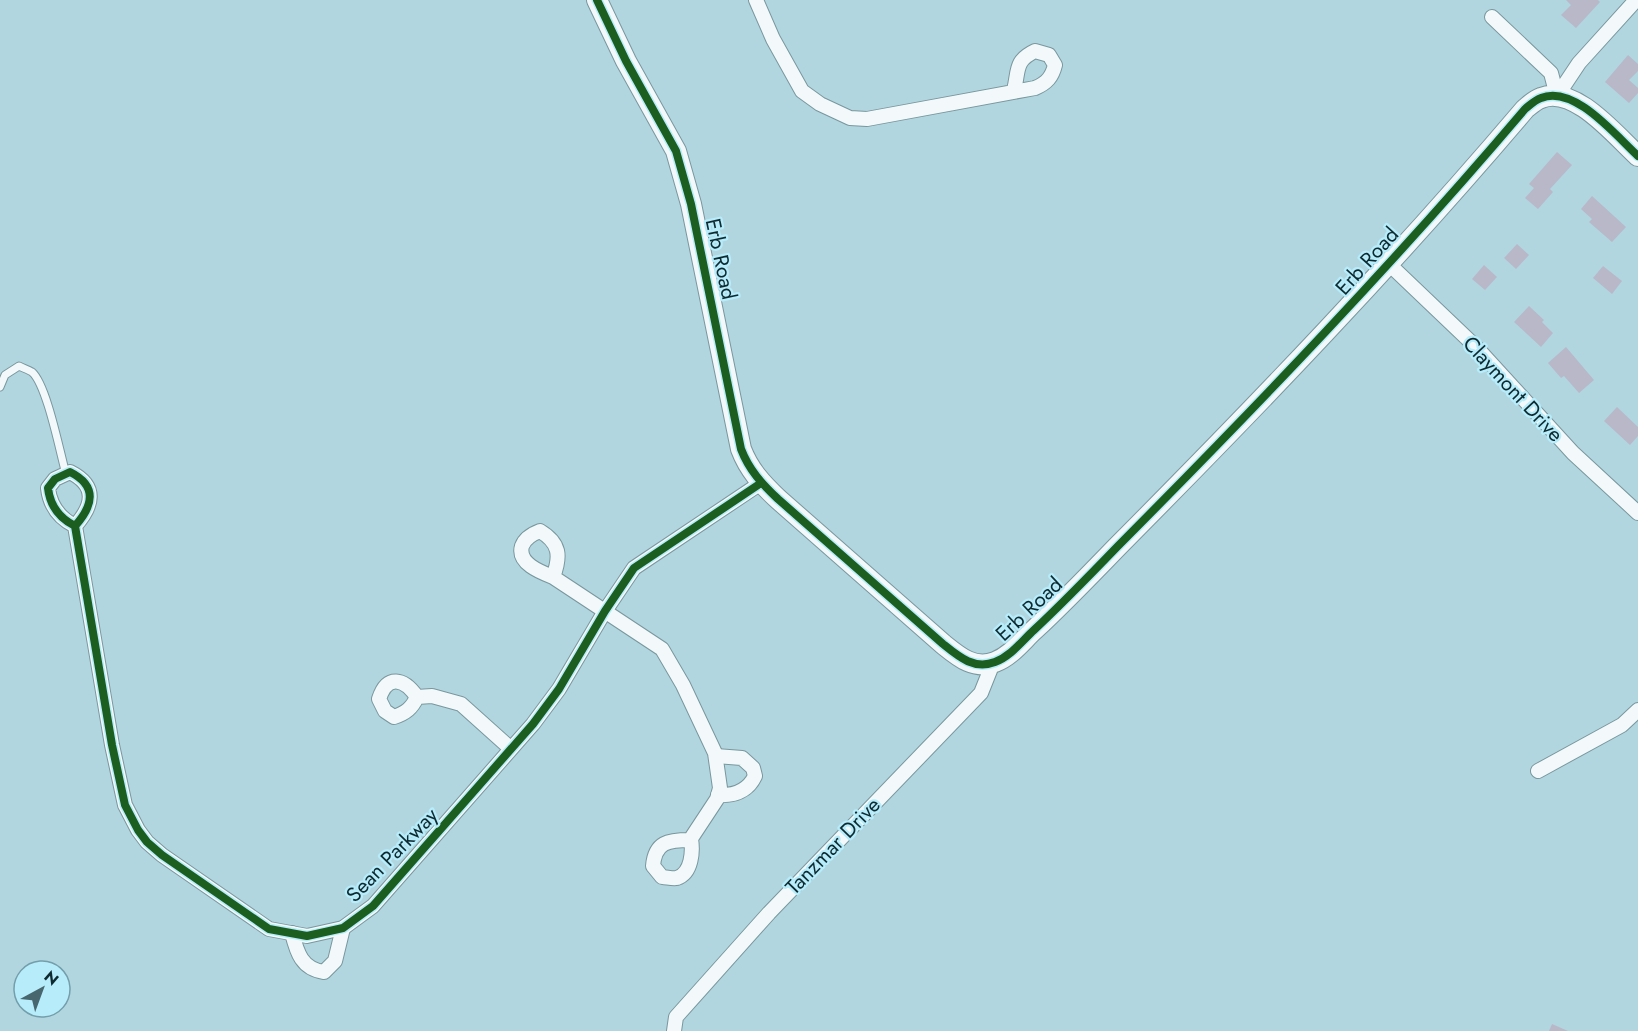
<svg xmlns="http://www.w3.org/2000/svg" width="1638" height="1031" font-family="Jost,sans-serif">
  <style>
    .building { fill: #b8b8c8 }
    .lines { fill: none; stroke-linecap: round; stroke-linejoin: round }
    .lane-casing { stroke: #79979e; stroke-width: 9 }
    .street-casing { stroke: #79979e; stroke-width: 16 }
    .secondary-casing { stroke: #79979e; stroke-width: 22 }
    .lane { stroke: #f3f9fa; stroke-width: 7 }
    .street { stroke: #f3f9fa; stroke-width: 14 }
    .secondary { stroke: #f3f9fa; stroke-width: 20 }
    .cycleway-casing { stroke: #b7ecfa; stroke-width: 11 }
    .cycleway { stroke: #1b5e20; stroke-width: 8 }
    .labels { text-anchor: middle; stroke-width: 4.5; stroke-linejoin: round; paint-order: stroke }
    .street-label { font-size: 21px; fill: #0e2a31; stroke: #b7ecfa }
  </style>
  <rect width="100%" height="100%" fill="#b1d6df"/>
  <g class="building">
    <path d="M 1566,0 L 1598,0 L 1600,2 L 1576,28 L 1561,15 L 1571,5 Z"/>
    <path d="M 1628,55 L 1638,64 L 1638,71 L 1629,80 L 1638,88 L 1638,93 L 1629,103 L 1605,82 Z"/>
    <path d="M 1557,152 L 1572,165 L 1550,189 L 1553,192 L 1538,209 L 1525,198 L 1534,188 L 1529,184 Z"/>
    <path d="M 1592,196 L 1626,227 L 1612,242 L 1589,222 L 1592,219 L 1581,209 Z"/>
    <path d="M 1517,244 L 1529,255 L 1516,269 L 1504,258 Z"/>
    <path d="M 1484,265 L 1497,277 L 1485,290 L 1472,279 Z"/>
    <path d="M 1603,266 L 1622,281 L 1612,294 L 1593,278 Z"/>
    <path d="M 1529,306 L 1544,320 L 1542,322 L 1553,333 L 1541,347 L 1514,322 Z"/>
    <path d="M 1566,347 L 1594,380 L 1579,393 L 1564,376 L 1561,378 L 1548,363 Z"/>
    <path d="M 1617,407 L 1638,427 L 1638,436 L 1630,445 L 1604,421 Z"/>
    <path d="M 1552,1024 L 1568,1031 L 1549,1031 Z"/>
  </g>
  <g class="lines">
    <g class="lane-casing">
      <path id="lane" d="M 0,387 L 5,375 L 19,366 C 23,368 29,370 32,372 C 47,385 60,453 66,474"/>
    </g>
    <g class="street-casing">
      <g id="street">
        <path d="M 756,0 L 773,39 L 802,91 L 820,104 L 850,118 L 867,119 L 1035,88 C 1047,83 1052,77 1055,65 L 1049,55 L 1035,51 C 1014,61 1019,71 1014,90"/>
        <path d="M 1492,17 L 1551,73 L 1557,96"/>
        <path d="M 1557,96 L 1579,63 L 1636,0"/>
        <path d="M 1389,264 L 1476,347 L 1573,453 L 1638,513"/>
        <path d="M 75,526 C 59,518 50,506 48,488 L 55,479 L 70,472 C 98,486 93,506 75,526 L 112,745 L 125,805 L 138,830 L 147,842 L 162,855 L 269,929 L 307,936 L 343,928 L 373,906 L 533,724 L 559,689 L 605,611 L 634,568 L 761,483"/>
        <path d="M 553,577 C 540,572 517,563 522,546 C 525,538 532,534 540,531 C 560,543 561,556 553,577 L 662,649 L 683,685 L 715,753 L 720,788 L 717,799 L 690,840 C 668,840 655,842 653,866 L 662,877 C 666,877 673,879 677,878 C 692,873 693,851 691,839"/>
        <path d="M 417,697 C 412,708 406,713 394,717 L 385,711 L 379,699 C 387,674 404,678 417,697 L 432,696 L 461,704 L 510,748"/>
        <path d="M 716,756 L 742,758 L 753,768 L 755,776 C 748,791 734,796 718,795"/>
        <path d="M 1538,771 L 1622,725 L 1638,710"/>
        <path d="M 292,933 C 297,953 302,969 324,972 L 335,961 L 343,928"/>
        <path d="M 674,1031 L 676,1017 L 769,913 L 981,693 L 993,663"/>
      </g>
    </g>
    <g class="secondary-casing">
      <path id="secondary" d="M 597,0 L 626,61 L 676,151 L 691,204 L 741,449 C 749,470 762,484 778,499 L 943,644 C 959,657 974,670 995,662 C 1011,656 1022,641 1034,630 C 1063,603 1090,575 1117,547 C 1258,405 1396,261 1525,109 C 1530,105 1535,100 1541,98 C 1574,84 1616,136 1638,156"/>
    </g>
    <use href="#lane" class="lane"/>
    <use href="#street" class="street"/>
    <use href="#secondary" class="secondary"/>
    <g class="cycleway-casing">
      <g id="cycleway">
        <path d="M 597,0 L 626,61 L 676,151 L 691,204 L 741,449 C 749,470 762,484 778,499 L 943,644 C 959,657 974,670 995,662 C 1011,656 1022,641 1034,630 C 1063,603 1090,575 1117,547 C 1258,405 1396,261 1525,109 C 1530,105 1535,100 1541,98 C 1574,84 1616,136 1638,156"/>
        <path d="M 75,526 C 59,518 50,506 48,488 L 55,479 L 70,472 C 98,486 93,506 75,526 L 112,745 L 125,805 L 138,830 L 147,842 L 162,855 L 269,929 L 307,936 L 343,928 L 373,906 L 533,724 L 559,689 L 605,611 L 634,568 L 761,483"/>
      </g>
    </g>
    <use href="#cycleway" class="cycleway"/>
  </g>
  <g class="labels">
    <g class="street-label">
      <text transform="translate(721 259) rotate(78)" y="7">Erb Road</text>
      <text transform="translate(1367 261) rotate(-48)" y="7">Erb Road</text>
      <text transform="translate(1513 389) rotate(47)" y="7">Claymont Drive</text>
      <text transform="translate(1029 609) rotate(-43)" y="7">Erb Road</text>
      <text transform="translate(833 846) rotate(-46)" y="7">Tanzmar Drive</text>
      <text transform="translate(392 855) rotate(-46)" y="7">Sean Parkway</text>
    </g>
  </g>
  <g transform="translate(42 989) rotate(41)"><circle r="28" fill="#b7ecfa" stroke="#739eaa" stroke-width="1.5"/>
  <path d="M0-4.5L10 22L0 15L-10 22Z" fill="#47666e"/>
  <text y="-9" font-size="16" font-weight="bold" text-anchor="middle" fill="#0e2a31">N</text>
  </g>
</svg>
